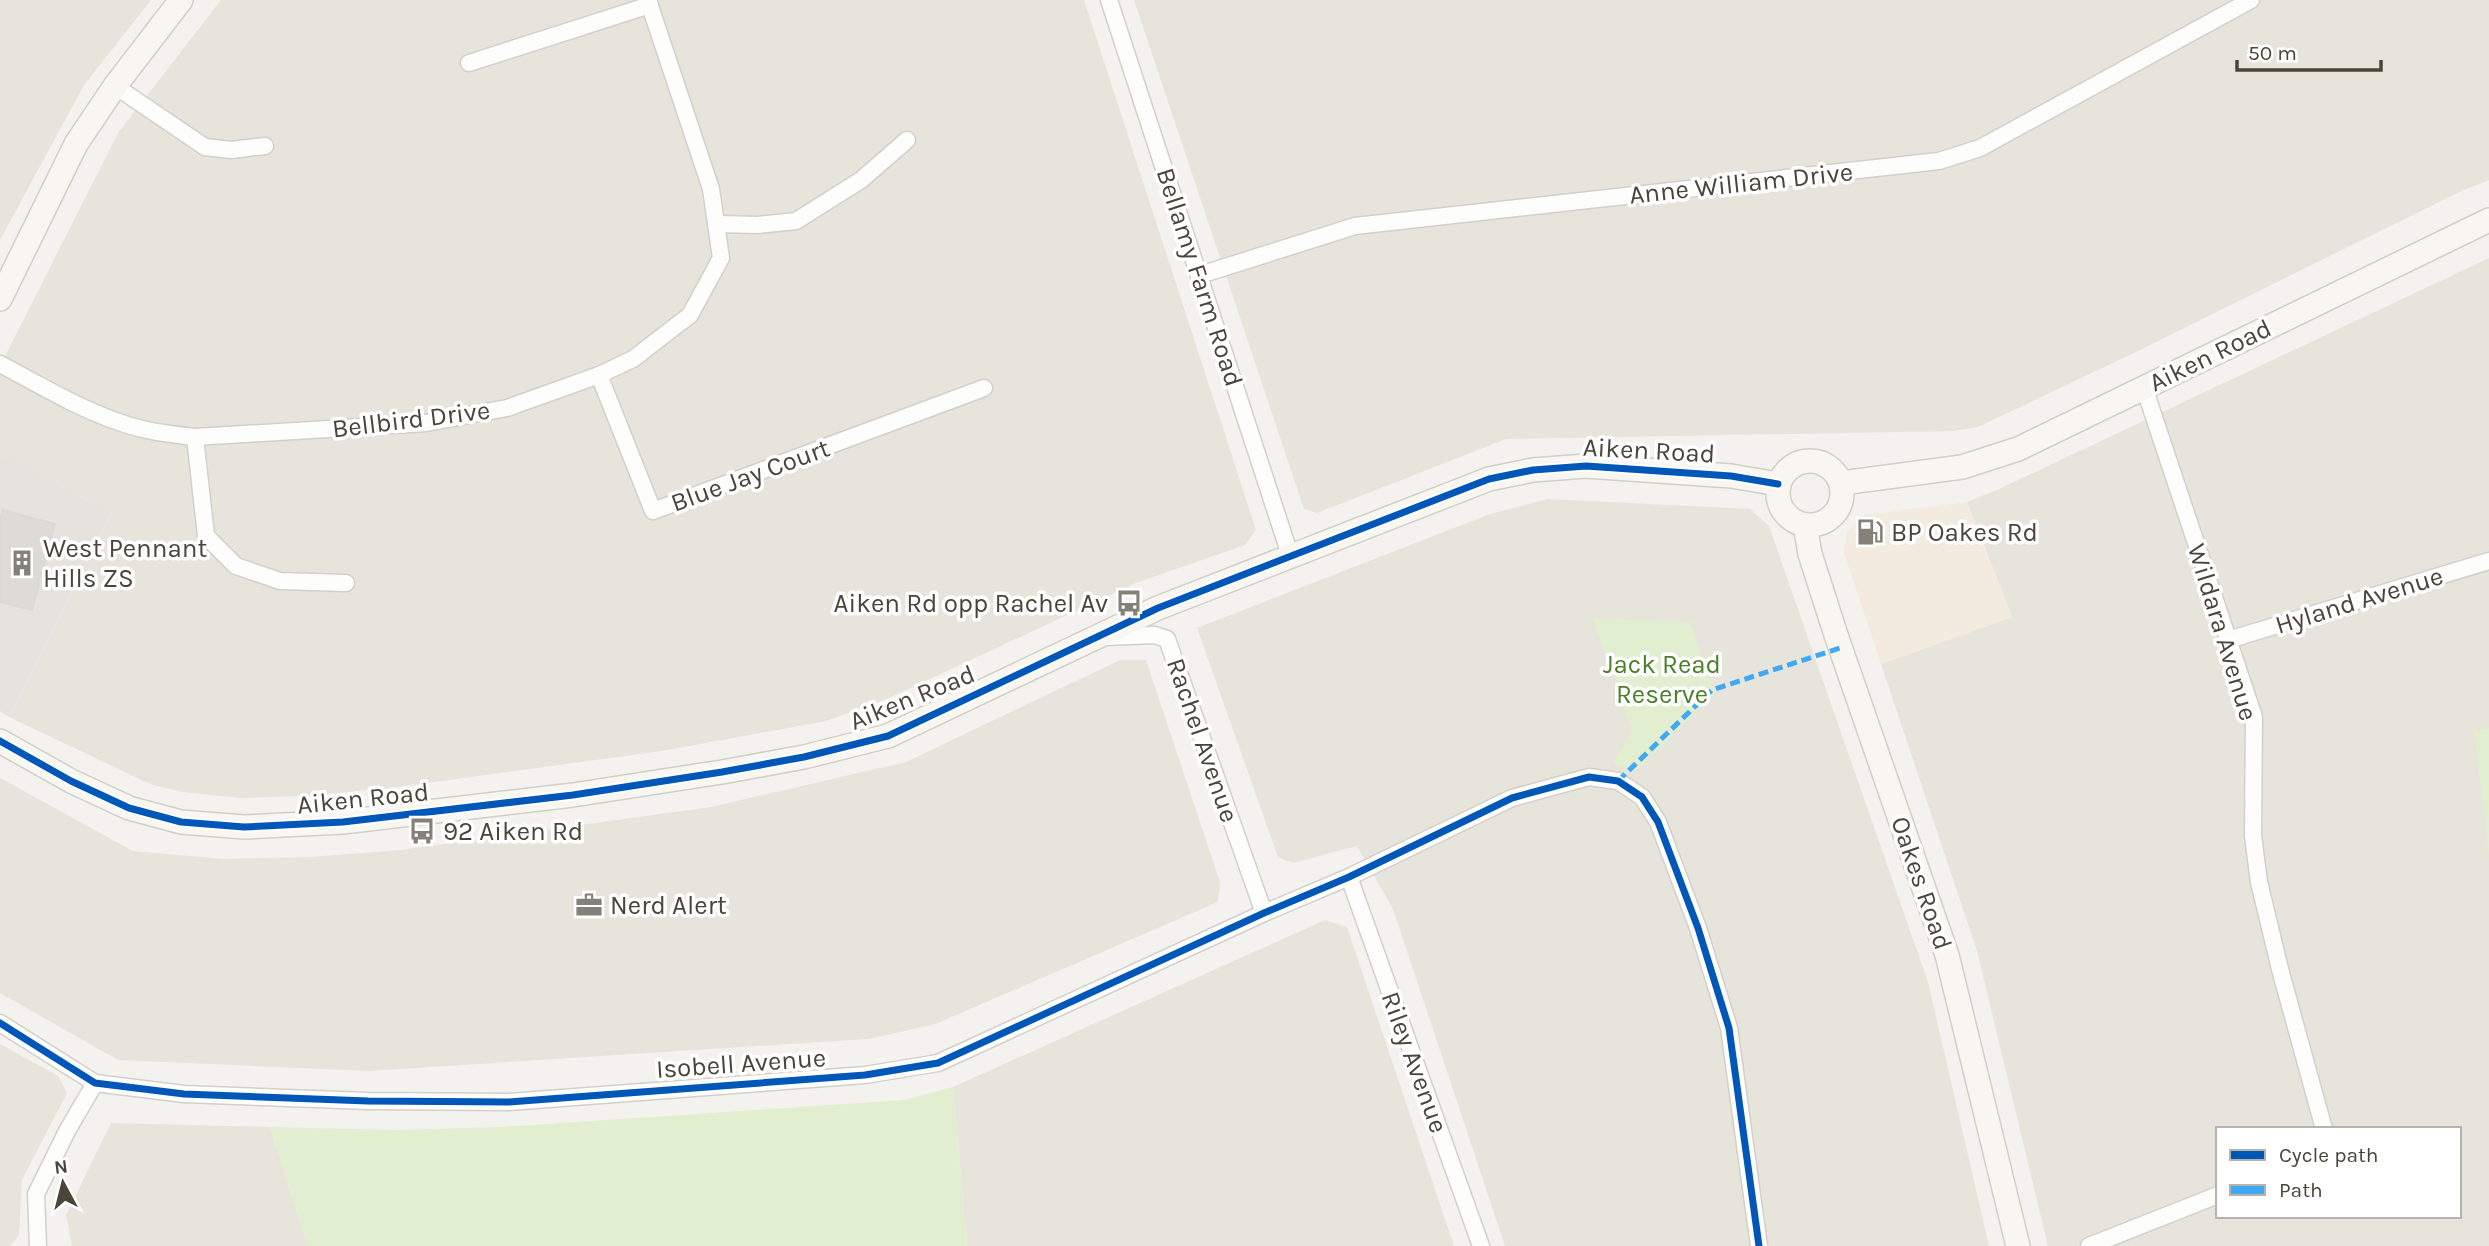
<svg xmlns="http://www.w3.org/2000/svg" width="2489" height="1246" font-family="Karla,sans-serif">
  <style>
    .residential { fill: #e7e4dc; fill-rule: evenodd }
    .commercial { fill: #f3ebdf }
    .industrial { fill: #e6e2de }
    .green { fill: #e1eecf }
    .building { fill: #dedbd6; stroke: #dcd9d4; stroke-width: 2 }
    .lines { fill: none; stroke-linecap: round; stroke-linejoin: round }
    .street-casing { stroke: #d2d0cb; stroke-width: 19 }
    .secondary-casing { stroke: #d3cfc5; stroke-width: 26 }
    .street { stroke: #fdfdfc; stroke-width: 16 }
    .secondary { stroke: #f7f6f1; stroke-width: 23 }
    .quiet { stroke: #3fa9f5; stroke-width: 5; stroke-dasharray: 10 5; stroke-linecap: butt }
    .cycleway-casing { stroke: #fff; stroke-width: 11 }
    .cycleway { stroke: #0057b8; stroke-width: 7 }
    .labels { text-anchor: middle; stroke-width: 7; stroke-linejoin: round; paint-order: stroke }
    .street-label { font-size: 26px; fill: #4b4439; stroke: #fff }
    .poi-label { font-size: 26px; fill: #4b4439; stroke: #fff; text-anchor: start }
    .park-label { font-size: 26px; fill: #4a7f2a; stroke: #fff }
  </style>
  <rect width="100%" height="100%" fill="#f4f2ee"/>
  <g class="residential">
    <path d="M 0,0 L 151,0 L 84,85 L 0,240 Z"/>
    <path d="M 221,0 L 1084,0 L 1256,530 L 1245,545 L 1136,583 L 887,699 L 826,721 L 662,751 L 390,788 L 307,796 L 240,798 L 183,792 L 150,784 L 9,717 L 111,513 L 0,454 L 0,366 L 118,133 Z"/>
    <path d="M 1134,0 L 2489,0 L 2489,180 L 2461,191 L 2136,352 L 1978,427 L 1953,431 L 1506,439 L 1317,513 L 1304,509 Z"/>
    <path d="M 2489,258 L 2489,1246 L 2048,1246 L 1977,951 L 1881,664 L 2012,617 L 1967,502 L 1999,489 ZM 2218,1129 L 2459,1129 L 2459,1216 L 2218,1216 Z"/>
    <path d="M 1548,499 L 1750,509 L 1769,526 L 1928,982 L 1989,1246 L 1505,1246 L 1393,909 L 1357,846 L 1293,863 L 1278,857 L 1197,628 L 1490,514 Z"/>
    <path d="M 1120,660 L 1146,660 L 1220,882 L 1218,902 L 933,1025 L 867,1039 L 368,1071 L 118,1060 L 0,993 L 0,778 L 133,851 L 223,859 L 310,857 L 400,850 L 711,807 L 906,762 Z"/>
    <path d="M 1325,920 L 1347,927 L 1454,1246 L 967,1246 L 953,1087 Z"/>
    <path d="M 0,1044 L 58,1076 L 67,1093 L 22,1180 L 19,1235 L 10,1246 L 0,1246 Z"/>
    <path d="M 111,1123 L 270,1127 L 308,1246 L 72,1246 L 66,1215 Z"/>
  </g>
  <path class="commercial" d="M 1967,502 L 2012,617 L 1881,664 L 1844,553 L 1847,532 L 1864,515 Z"/>
  <path class="industrial" d="M 0,454 L 111,513 L 9,717 L 0,711 Z"/>
  <g class="green">
    <path d="M 1592,618 L 1690,622 L 1715,693 L 1636,771 L 1613,763 L 1632,731 Z"/>
    <path d="M 2489,728 L 2489,858 L 2474,732 Z"/>
    <path d="M 953,1087 L 967,1246 L 308,1246 L 270,1127 L 396,1130 L 502,1127 L 905,1100 Z"/>
  </g>
  <path class="building" d="M 3,510 L 55,524 L 32,610 L 0,602 L 0,520 Z"/>
  <g class="lines">
    <g class="street-casing">
      <g id="street">
        <path d="M 1109,0 L 1290,555"/>
        <path d="M 469,63 L 650,5"/>
        <path d="M 115,86 L 205,147 L 231,150 L 265,146"/>
        <path d="M 716,224 L 758,225 L 796,221 L 861,180 L 907,140"/>
        <path d="M 1200,275 L 1355,226 L 1939,161 L 1980,148 L 2251,0"/>
        <path d="M 0,364 C 38,384 76,407 116,421 C 142,431 168,434 195,437 L 426,423 L 507,408 L 599,375 L 633,359 L 690,315 L 721,258 L 711,189 L 648,0"/>
        <path d="M 599,375 L 653,511 L 984,388"/>
        <path d="M 2144,387 L 2254,717 L 2253,836 L 2259,882 L 2281,973 L 2324,1129"/>
        <path d="M 195,437 L 206,536 L 236,566 L 280,581 L 346,583"/>
        <path d="M 1105,637 L 1155,635 L 1167,639 L 1264,913"/>
        <path d="M 2228,640 L 2489,561"/>
        <path d="M 1349,877 L 1481,1246"/>
        <path d="M 0,1023 L 95,1083 L 184,1094 L 368,1101 L 509,1102 L 865,1075 L 938,1063 L 1264,913 L 1349,877 L 1512,798 L 1589,777 L 1618,781 L 1642,797 L 1658,822 L 1698,928 L 1729,1028 L 1759,1246"/>
        <path d="M 38,1246 L 36,1194 L 67,1131 L 95,1083"/>
        <path d="M 2089,1246 L 2218,1195"/>
      </g>
    </g>
    <g class="secondary-casing">
      <g id="secondary">
        <path d="M 0,299 L 76,144 L 115,86 L 181,0"/>
        <circle cx="1810" cy="493" r="32"/>
        <path d="M 1842,483 L 1962,467 L 2018,449 L 2489,220"/>
        <path d="M 1805,525 L 1810,554 L 1836,635 L 1947,955 L 2018,1246"/>
        <path d="M 0,741 L 71,781 L 129,808 L 181,822 L 244,827 L 343,822 L 573,795 L 722,772 L 804,757 L 888,736 L 1158,608 L 1489,479 L 1533,470 L 1586,466 L 1731,476 L 1778,484"/>
      </g>
    </g>
    <use href="#street" class="street"/>
    <use href="#secondary" class="secondary"/>
    <path class="quiet" d="M 1618,781 L 1712,690 L 1840,648"/>
    <g class="cycleway-casing">
      <g id="cycleway">
        <path d="M 0,741 L 71,781 L 129,808 L 181,822 L 244,827 L 343,822 L 573,795 L 722,772 L 804,757 L 888,736 L 1158,608 L 1489,479 L 1533,470 L 1586,466 L 1731,476 L 1778,484"/>
        <path d="M 0,1023 L 95,1083 L 184,1094 L 368,1101 L 509,1102 L 865,1075 L 938,1063 L 1264,913 L 1349,877 L 1512,798 L 1589,777 L 1618,781 L 1642,797 L 1658,822 L 1698,928 L 1729,1028 L 1759,1246"/>
      </g>
    </g>
    <use href="#cycleway" class="cycleway"/>
  </g>
  <defs>
    <g id="fuel-bare" transform="scale(2.1)"><path d="M-5.5-6h7V0h2V4h1.3V-2.5L3-4.5l.8-.8L6-3V5H2.5V1h-1V6h-7ZM-4.2-4.7v3.2H.2V-4.7Z" fill="#868178" stroke="#fff" stroke-width="2.5" paint-order="stroke"/></g>
    <g id="building-bare" transform="scale(2.1)"><path d="M-4-6H4V6H1V3H-1V6H-4ZM-2.5-4.3h1.7v1.8h-1.7ZM.8-4.3h1.7v1.8H.8ZM-2.5-1h1.7V.8h-1.7ZM.8-1h1.7V.8H.8Z" fill="#868178" stroke="#fff" stroke-width="2.5" paint-order="stroke"/></g>
    <g id="bus-bare" transform="scale(2.1)"><path d="M-5-6H5V4H4V6H2V4H-2V6H-4V4H-5ZM-3.5-4V0h7V-4ZM-3.5 1.2v1.5H-2V1.2ZM2 1.2v1.5H3.5V1.2Z" fill="#868178" stroke="#fff" stroke-width="2.5" paint-order="stroke"/></g>
    <g id="office-bare" transform="scale(2.1)"><path d="M-6-3h4V-5.5h4V-3h4V5H-6ZM-1-4.5V-3h2v-1.5ZM-6 0V1H6V0Z" fill="#868178" stroke="#fff" stroke-width="2.5" paint-order="stroke"/></g>
  </defs>
  <g fill-rule="evenodd">
    <use href="#fuel-bare" x="1870" y="532"/>
    <use href="#building-bare" x="22" y="563"/>
    <use href="#bus-bare" x="1129" y="603"/>
    <use href="#bus-bare" x="422" y="831"/>
    <use href="#office-bare" x="589" y="905"/>
  </g>
  <g class="labels">
    <g class="street-label">
      <text transform="translate(1741 183) rotate(-6)" y="9">Anne William Drive</text>
      <text transform="translate(1200 277) rotate(72)" y="9">Bellamy Farm Road</text>
      <text transform="translate(2210 355) rotate(-26)" y="9">Aiken Road</text>
      <text transform="translate(411 419) rotate(-7)" y="9">Bellbird Drive</text>
      <text transform="translate(1649 450) rotate(3)" y="9">Aiken Road</text>
      <text transform="translate(750 475) rotate(-20)" y="9">Blue Jay Court</text>
      <text transform="translate(2359 600) rotate(-17)" y="9">Hyland Avenue</text>
      <text transform="translate(2223 632) rotate(73)" y="9">Wildara Avenue</text>
      <text transform="translate(912 697) rotate(-22)" y="9">Aiken Road</text>
      <text transform="translate(1203 740) rotate(71)" y="9">Rachel Avenue</text>
      <text transform="translate(363 798) rotate(-6)" y="9">Aiken Road</text>
      <text transform="translate(1922 883) rotate(71)" y="9">Oakes Road</text>
      <text transform="translate(1415 1062) rotate(70)" y="9">Riley Avenue</text>
      <text transform="translate(741 1063) rotate(-4)" y="9">Isobell Avenue</text>
    </g>
    <g class="poi-label">
      <text x="1891" y="541">BP Oakes Rd</text>
      <text x="43" y="557">West Pennant<tspan x="43" dy="30">Hills ZS</tspan></text>
      <text x="1108" y="612" text-anchor="end">Aiken Rd opp Rachel Av</text>
      <text x="443" y="840">92 Aiken Rd</text>
      <text x="610" y="914">Nerd Alert</text>
    </g>
    <g class="park-label">
      <text x="1662" y="673">Jack Read<tspan x="1662" dy="30">Reserve</tspan></text>
    </g>
  </g>
  <rect x="2216" y="1127" width="245" height="91" fill="#ffffff" stroke="#b7b4b0" stroke-width="2"/>
  <rect x="2230" y="1150" width="35" height="10" fill="#0057b8" stroke="#b7b4b0" stroke-width="2"/>
  <text x="2279" y="1162" font-size="21" fill="#4b4439">Cycle path</text>
  <rect x="2230" y="1185" width="35" height="10" fill="#3fa9f5" stroke="#b7b4b0" stroke-width="2"/>
  <text x="2279" y="1197" font-size="21" fill="#4b4439">Path</text>
  <g transform="translate(63 1183) rotate(353)" stroke="#ffffff" stroke-width="5" paint-order="stroke">
  <path d="M0-5L12 26L0 18L-12 26Z" fill="#4b4439"/>
  <text y="-10" font-size="19" font-weight="bold" text-anchor="middle" fill="#4b4439">N</text>
  </g>
  <path d="M2237 60v10h144v-10" fill="none" stroke="#4b4439" stroke-width="3.5"/>
  <text x="2248" y="60" font-size="21" fill="#4b4439" stroke="#ffffff" stroke-width="5" paint-order="stroke">50 m</text>
</svg>
